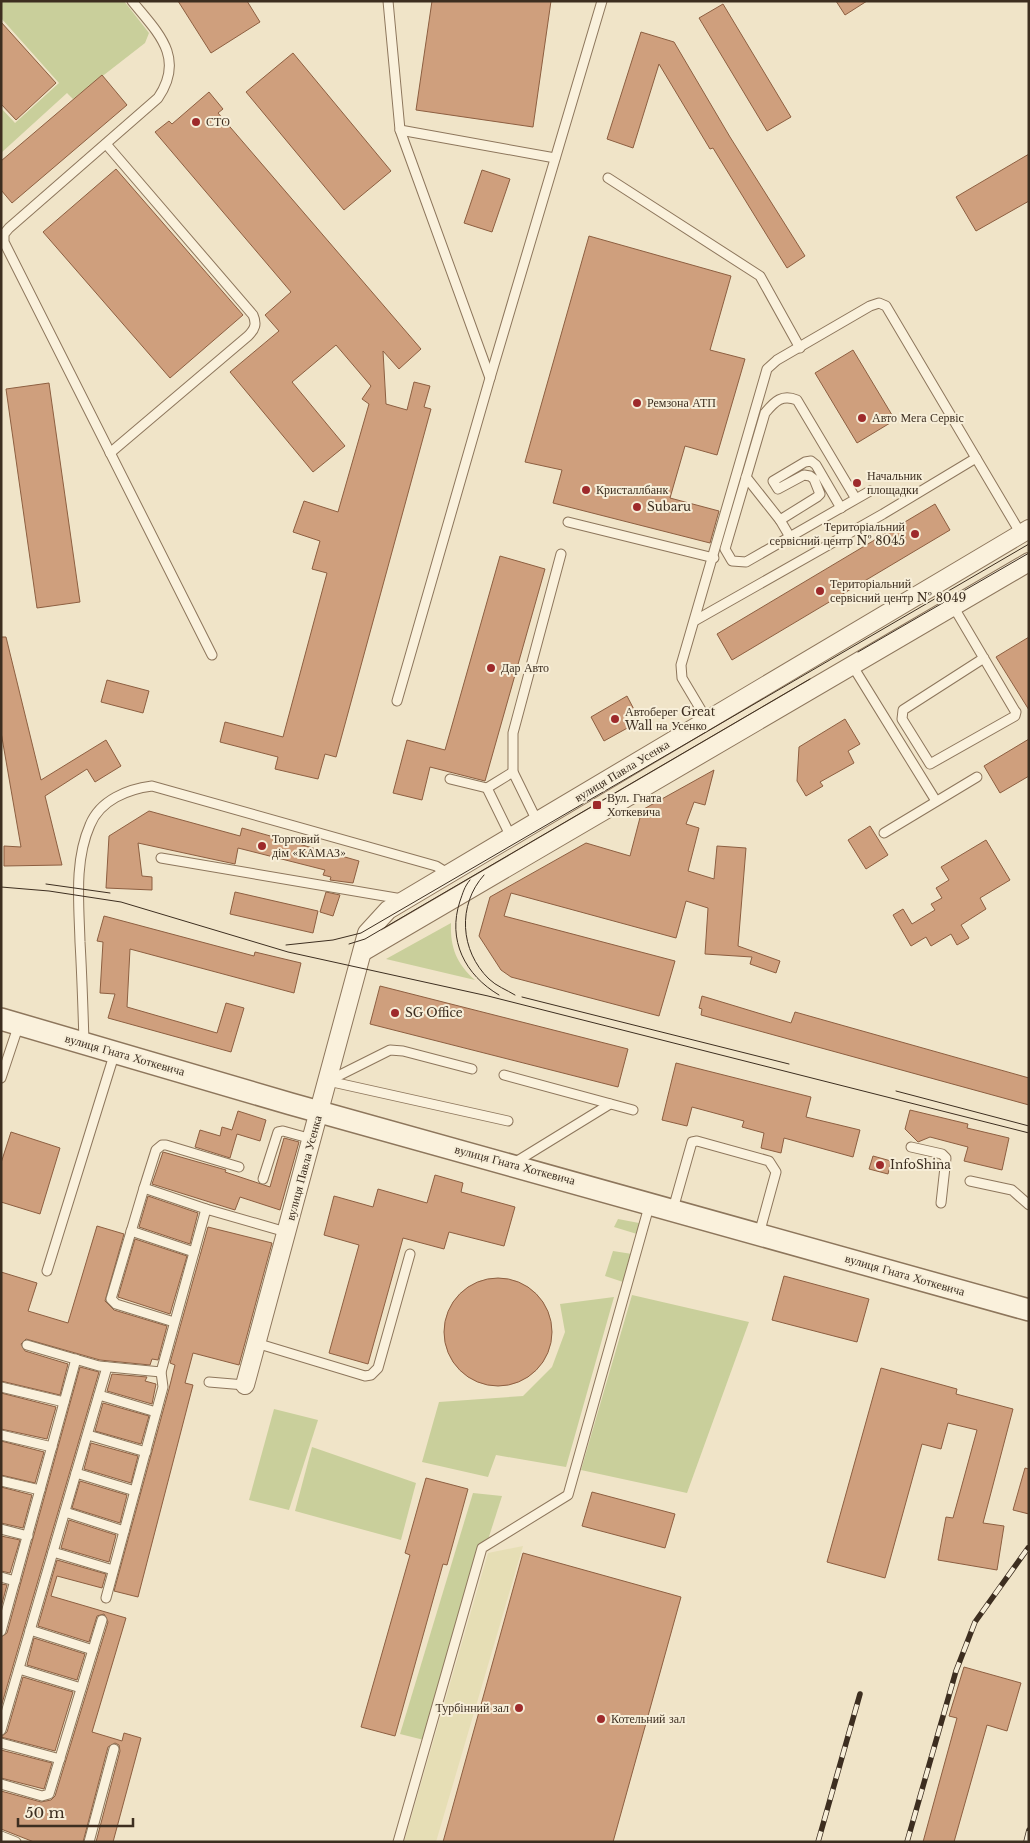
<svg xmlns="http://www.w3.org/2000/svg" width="1030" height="1843" font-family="'Libre Baskerville',serif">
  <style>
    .farmland { fill: #e6deb5 }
    .green { fill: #c9cf9b }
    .building { fill: #cf9f7d; stroke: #8d5f41 }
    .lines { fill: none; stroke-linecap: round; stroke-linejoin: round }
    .service-casing { stroke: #8d765c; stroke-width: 11 }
    .minor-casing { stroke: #8d765c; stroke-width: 20 }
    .tertiary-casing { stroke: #8d765c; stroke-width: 24 }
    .service { stroke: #faf1dc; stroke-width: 9 }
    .minor { stroke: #faf1dc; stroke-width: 18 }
    .tertiary { stroke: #faf1dc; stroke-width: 21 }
    .tram { stroke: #3d2e20; stroke-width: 1 }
    .rail-casing { stroke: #3d2e20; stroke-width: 5.5 }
    .rail { stroke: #f7eed8; stroke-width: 4; stroke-dasharray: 11; stroke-linecap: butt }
    .poi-dot { fill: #9e2a2b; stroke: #f7eed8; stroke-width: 2 }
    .labels { text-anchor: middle; stroke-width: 4; stroke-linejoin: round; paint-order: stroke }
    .poi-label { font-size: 12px; fill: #3d2e20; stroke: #f7eed8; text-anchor: start }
    .street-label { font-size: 12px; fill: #3d2e20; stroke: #f7eed8 }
  </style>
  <rect width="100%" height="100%" fill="#f0e4c8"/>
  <path class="farmland" d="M 523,1546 L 436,1842 L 404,1842 L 488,1553 Z"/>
  <g class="green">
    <path d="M 1,1 L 124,1 L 149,33 L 145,43 L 73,99 L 67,93 L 1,153 L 1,108 L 15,123 L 59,83 L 1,18 Z"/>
    <path d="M 451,923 C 450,948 457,964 475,980 L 386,959 Z"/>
    <path d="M 618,1219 L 639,1223 L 637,1234 L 614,1227 Z"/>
    <path d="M 613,1251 L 632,1254 L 623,1282 L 605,1276 Z"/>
    <path d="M 632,1295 L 749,1322 L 687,1493 L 581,1470 Z"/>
    <path d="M 614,1297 L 566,1467 L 496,1455 L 488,1477 L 422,1462 L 439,1402 L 523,1396 L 552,1367 L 565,1332 L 560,1304 Z"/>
    <path d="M 274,1409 L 318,1420 L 289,1510 L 249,1500 Z"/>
    <path d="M 312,1447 L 416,1483 L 401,1540 L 295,1511 Z"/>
    <path d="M 473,1493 L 502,1496 L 424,1740 L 400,1734 Z"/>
  </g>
  <g class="building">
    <path d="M 178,1 L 247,1 L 260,22 L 211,53 Z"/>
    <path d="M 432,1 L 551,1 L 533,127 L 416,110 Z"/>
    <path d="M 836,1 L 867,1 L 845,15 Z"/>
    <path d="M 723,4 L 791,117 L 767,131 L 699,18 Z"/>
    <path d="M 1,22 L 56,83 L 16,120 L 1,104 Z"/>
    <path d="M 641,32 L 674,42 L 730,137 L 805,256 L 787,268 L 713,148 L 710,149 L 659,64 L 633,148 L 607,139 Z"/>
    <path d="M 293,53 L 391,171 L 344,210 L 246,92 Z"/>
    <path d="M 102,75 L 127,105 L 12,203 L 1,190 L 1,161 Z"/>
    <path d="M 209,92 L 223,109 L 218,113 L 421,349 L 399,369 L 383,351 L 386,404 L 407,410 L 414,382 L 430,386 L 424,407 L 431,409 L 336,757 L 325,754 L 318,779 L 275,769 L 278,757 L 220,742 L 225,722 L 283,737 L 327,573 L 312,569 L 320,541 L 293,532 L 304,501 L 338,512 L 369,404 L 362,399 L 371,386 L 336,345 L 292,382 L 345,446 L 313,472 L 230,372 L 279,331 L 265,315 L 291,292 L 155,132 L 169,121 L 172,124 Z"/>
    <path d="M 1029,154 L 1029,201 L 976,231 L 956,197 Z"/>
    <path d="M 116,169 L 243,315 L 170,378 L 43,232 Z"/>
    <path d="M 482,170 L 510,179 L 492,232 L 464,223 Z"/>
    <path d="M 589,236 L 731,276 L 710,350 L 745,359 L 717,455 L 685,446 L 670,498 L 719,511 L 710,543 L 553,503 L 562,470 L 525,462 Z"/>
    <path d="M 853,350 L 895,420 L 857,443 L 815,373 Z"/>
    <path d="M 49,383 L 80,602 L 37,608 L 6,389 Z"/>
    <path d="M 935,504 L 950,530 L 732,660 L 717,634 Z"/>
    <path d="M 500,556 L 545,569 L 485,781 L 430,767 L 422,800 L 393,793 L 407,740 L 445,750 Z"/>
    <path d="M 1,637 L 6,637 L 41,780 L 106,740 L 121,766 L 95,782 L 87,769 L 45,796 L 62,865 L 4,866 L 4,846 L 21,847 L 1,732 Z"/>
    <path d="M 1029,637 L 1029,710 L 996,657 Z"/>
    <path d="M 107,680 L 149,691 L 143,713 L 101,702 Z"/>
    <path d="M 627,696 L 640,721 L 604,741 L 591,717 Z"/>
    <path d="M 845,719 L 860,744 L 848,751 L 854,763 L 820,782 L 823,786 L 806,796 L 797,781 L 799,747 Z"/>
    <path d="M 1029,739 L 1029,776 L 1000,793 L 984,766 Z"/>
    <path d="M 714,770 L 705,805 L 694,802 L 686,824 L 699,828 L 688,871 L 714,879 L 717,846 L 746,848 L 738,946 L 780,961 L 776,973 L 750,964 L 752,957 L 705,954 L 708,908 L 686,901 L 676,938 L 511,893 L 504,916 L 675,961 L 659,1016 L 511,977 L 501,970 L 479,936 L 490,897 L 586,843 L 630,856 L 642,810 Z"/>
    <path d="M 149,811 L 240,836 L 242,828 L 359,861 L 353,883 L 330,880 L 331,877 L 323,875 L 325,870 L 238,848 L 235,864 L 138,843 L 142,876 L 152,877 L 152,890 L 106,888 L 109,836 Z"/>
    <path d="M 870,826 L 888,855 L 866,869 L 848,840 Z"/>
    <path d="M 986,840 L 1010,880 L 980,898 L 986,909 L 961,925 L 969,938 L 957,945 L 951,934 L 931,946 L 926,937 L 911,946 L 893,915 L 903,909 L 912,924 L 935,910 L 931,904 L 942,898 L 936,888 L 949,880 L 941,867 Z"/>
    <path d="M 235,892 L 318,911 L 313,933 L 230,914 Z"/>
    <path d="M 326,892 L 340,895 L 333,916 L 320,912 Z"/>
    <path d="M 104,916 L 254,956 L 255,952 L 301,963 L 294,993 L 130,949 L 127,1007 L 217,1033 L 226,1003 L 244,1008 L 231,1052 L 108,1018 L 115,994 L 100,993 L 103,942 L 97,941 Z"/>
    <path d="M 380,986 L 628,1049 L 618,1087 L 370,1024 Z"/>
    <path d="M 702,996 L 791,1023 L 795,1012 L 1029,1078 L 1029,1105 L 701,1015 L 702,1009 L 699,1008 Z"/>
    <path d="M 676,1063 L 811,1097 L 806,1117 L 860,1130 L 853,1157 L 784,1138 L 781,1153 L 761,1148 L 764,1133 L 742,1127 L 744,1121 L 692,1107 L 687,1126 L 662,1120 Z"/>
    <path d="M 910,1110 L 968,1124 L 967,1128 L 1009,1138 L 1002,1170 L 964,1161 L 968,1147 L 930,1137 L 918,1142 L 905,1129 Z"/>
    <path d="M 238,1111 L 266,1120 L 260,1141 L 237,1134 L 230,1158 L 195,1147 L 200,1130 L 220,1136 L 222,1127 L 232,1130 Z"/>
    <path d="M 11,1132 L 60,1148 L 40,1214 L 1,1202 L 1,1163 Z"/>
    <path d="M 284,1138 L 299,1142 L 280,1210 L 240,1197 L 235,1210 L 152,1184 L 163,1152 L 226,1170 L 225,1172 L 270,1187 Z"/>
    <path d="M 873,1156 L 891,1161 L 888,1174 L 869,1169 Z"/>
    <path d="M 435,1175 L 463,1183 L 461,1192 L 515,1207 L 504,1246 L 449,1232 L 444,1249 L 403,1238 L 368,1364 L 329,1353 L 359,1245 L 324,1235 L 334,1196 L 373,1207 L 378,1189 L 427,1203 Z"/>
    <path d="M 148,1196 L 198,1213 L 190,1244 L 139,1227 Z"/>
    <path d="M 97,1226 L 124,1234 L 105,1301 L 114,1310 L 167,1326 L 158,1360 L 152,1359 L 150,1365 L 100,1360 L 26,1339 L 21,1344 L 25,1351 L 68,1364 L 60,1395 L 1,1381 L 1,1272 L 37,1283 L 28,1311 L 68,1323 Z"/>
    <path d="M 208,1227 L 272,1243 L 239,1365 L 193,1353 L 185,1383 L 193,1385 L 138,1597 L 114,1591 L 169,1389 L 175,1365 L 170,1363 Z"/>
    <path d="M 135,1239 L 187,1256 L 170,1314 L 118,1297 Z"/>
    <path d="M 784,1276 L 869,1299 L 857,1342 L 772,1320 Z"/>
    <circle cx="498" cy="1332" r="54"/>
    <path d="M 80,1367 L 99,1372 L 1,1707 L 1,1637 L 7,1633 Z"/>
    <path d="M 881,1368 L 957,1389 L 956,1394 L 1013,1409 L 983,1523 L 1004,1526 L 997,1570 L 938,1560 L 946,1517 L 953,1518 L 977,1430 L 948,1423 L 941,1449 L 922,1444 L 885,1578 L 827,1562 Z"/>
    <path d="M 112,1374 L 147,1377 L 145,1381 L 156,1384 L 152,1404 L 107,1391 Z"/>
    <path d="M 1,1393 L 56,1407 L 47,1439 L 1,1429 Z"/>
    <path d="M 103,1403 L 149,1416 L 141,1444 L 95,1431 Z"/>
    <path d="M 1,1441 L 44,1452 L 35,1483 L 1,1475 Z"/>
    <path d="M 91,1443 L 138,1456 L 131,1483 L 84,1469 Z"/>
    <path d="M 1025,1468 L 1029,1469 L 1029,1514 L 1013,1510 Z"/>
    <path d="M 426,1478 L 468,1489 L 447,1565 L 443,1564 L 395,1736 L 361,1727 L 410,1555 L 405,1553 Z"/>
    <path d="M 80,1481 L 127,1495 L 120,1523 L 72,1508 Z"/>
    <path d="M 1,1487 L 32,1495 L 23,1528 L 1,1523 Z"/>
    <path d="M 592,1492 L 675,1514 L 665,1548 L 582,1526 Z"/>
    <path d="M 69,1520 L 116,1535 L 109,1562 L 61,1548 Z"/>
    <path d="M 1,1536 L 20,1540 L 10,1573 L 1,1571 Z"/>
    <path d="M 523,1553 L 681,1597 L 613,1842 L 443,1842 Z"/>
    <path d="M 57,1560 L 106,1574 L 102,1588 L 57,1576 L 51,1596 L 126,1618 L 92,1732 L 122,1741 L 124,1733 L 141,1738 L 113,1842 L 96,1842 L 120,1751 L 119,1745 L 115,1743 L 108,1747 L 83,1842 L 34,1842 L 1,1829 L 1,1791 L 41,1802 L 51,1800 L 55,1796 L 108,1622 L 104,1614 L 97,1616 L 89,1642 L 38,1626 Z"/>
    <path d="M 1,1584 L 7,1585 L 1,1607 Z"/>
    <path d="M 34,1638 L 85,1654 L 77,1680 L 27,1665 Z"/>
    <path d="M 964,1667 L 1021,1683 L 1007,1731 L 987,1725 L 954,1842 L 923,1842 L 957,1718 L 949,1716 Z"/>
    <path d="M 23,1677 L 73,1692 L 55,1751 L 1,1737 L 7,1732 Z"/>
    <path d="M 1,1750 L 52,1763 L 44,1789 L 1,1778 Z"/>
  </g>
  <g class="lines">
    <g class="service-casing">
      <g id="service">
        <path d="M 132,1 C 157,32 186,57 158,98 L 9,228 L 4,234 L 4,242 L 212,655"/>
        <path d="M 388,1 L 400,130 L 490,378 L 397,701"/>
        <path d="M 400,130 L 555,158"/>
        <path d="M 106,144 L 253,315 C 257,324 255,329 248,336 L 110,453"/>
        <path d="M 608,178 L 760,276 L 800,348"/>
        <path d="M 490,378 L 602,1"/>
        <path d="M 746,477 L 780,520"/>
        <path d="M 856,499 L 797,400 C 782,394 775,401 765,413 L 725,549 L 732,561 L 746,562 L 870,491"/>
        <path d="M 568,522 L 714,558"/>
        <path d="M 790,537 L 780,520 L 817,497 L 820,494 L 814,479 L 810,476 L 804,475 L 778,489 L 773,481 L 805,462 L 811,461 L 816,465 L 841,508"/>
        <path d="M 953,606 L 1015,711 L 1016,712 L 1015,716 L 930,764 L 902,719 L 903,710 L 984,658"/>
        <path d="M 696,620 L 883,514 L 976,458"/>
        <path d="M 852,665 L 936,801"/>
        <path d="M 707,720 L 682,678 L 681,665 L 765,376 L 767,369 L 777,360 L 870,306 L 879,303 L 886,306 L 1021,534"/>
        <path d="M 450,779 L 487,788"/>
        <path d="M 537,821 L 513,772 L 513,733 L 561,554"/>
        <path d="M 884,833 L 977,777"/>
        <path d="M 511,837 L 487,788 L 513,772"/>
        <path d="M 161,858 L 402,899"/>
        <path d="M 84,1042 C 83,1009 82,976 80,942 C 79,904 74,861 90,825 C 100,800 128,789 152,786 L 436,866 L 449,874"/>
        <path d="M 504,1075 L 633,1110"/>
        <path d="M 1,1078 L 19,1024"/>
        <path d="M 328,1081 L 508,1121"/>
        <path d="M 328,1081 L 390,1050 L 403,1051 L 472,1069"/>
        <path d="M 911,1147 L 942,1154 L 946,1158 L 941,1203"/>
        <path d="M 514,1163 L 610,1104"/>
        <path d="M 263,1179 L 278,1132 L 283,1131 L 312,1139"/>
        <path d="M 970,1181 L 1012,1190 L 1029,1205"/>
        <path d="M 144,1188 L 111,1299 L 116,1304 L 174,1322"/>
        <path d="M 206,1209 L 144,1188 L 156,1150 L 162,1145 L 166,1145 L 239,1167"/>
        <path d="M 673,1209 L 692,1142 L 697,1141 L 769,1161 L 776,1172 L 759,1234"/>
        <path d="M 131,1231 L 194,1252"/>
        <path d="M 47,1271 L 115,1052"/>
        <path d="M 256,1343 L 365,1376 L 371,1375 L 378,1368 L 410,1254"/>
        <path d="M 27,1345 L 99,1366 L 161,1372 L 206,1209 L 286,1232"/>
        <path d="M 209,1382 L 245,1385"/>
        <path d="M 1,1387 L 64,1402"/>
        <path d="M 99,1395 L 156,1412"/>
        <path d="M 1,1435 L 52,1447"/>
        <path d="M 88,1435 L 146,1452"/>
        <path d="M 76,1473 L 135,1491"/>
        <path d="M 1,1481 L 40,1490"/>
        <path d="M 65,1512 L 124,1531"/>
        <path d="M 1,1529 L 28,1536"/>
        <path d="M 53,1552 L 113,1570"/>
        <path d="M 1,1577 L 15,1581"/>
        <path d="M 106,1598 L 163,1387 L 161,1372"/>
        <path d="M 30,1630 L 93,1650"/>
        <path d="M 1,1631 L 76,1359"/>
        <path d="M 19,1669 L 81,1688"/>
        <path d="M 1,1730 L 107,1367"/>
        <path d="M 1,1743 L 60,1759"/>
        <path d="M 1,1784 L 42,1796 L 49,1794 L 102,1620"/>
        <path d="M 1,1836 L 16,1842"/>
        <path d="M 89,1842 L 114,1749"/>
        <path d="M 398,1842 L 482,1548 L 568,1495 L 650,1203"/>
      </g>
    </g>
    <g class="minor-casing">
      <g id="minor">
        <path d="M 364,951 L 1029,562"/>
        <path d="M 245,1385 L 367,933 L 388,910 L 1029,529"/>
      </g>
    </g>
    <g class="tertiary-casing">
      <path id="tertiary" d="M 1,1019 L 291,1104 L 1029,1310"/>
    </g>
    <use href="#service" class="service"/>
    <use href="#minor" class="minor"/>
    <use href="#tertiary" class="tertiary"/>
    <g class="tram">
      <path d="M 858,652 L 1029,553"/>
      <path d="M 484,875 C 457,905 460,951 489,979 C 496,986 507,990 515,995"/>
      <path d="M 470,880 C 464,887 463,893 460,901 C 447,940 465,975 499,995"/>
      <path d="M 46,884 L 110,893"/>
      <path d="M 1,887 L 49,891 L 121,902 L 288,952 L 488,996 L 1029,1133"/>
      <path d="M 349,944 L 365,939 L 810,679"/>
      <path d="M 286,945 L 333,940 L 361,933 L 1029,544"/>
      <path d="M 522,997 L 789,1064"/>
      <path d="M 896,1091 L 1029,1126"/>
    </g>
    <g class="rail-casing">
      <g id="rail">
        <path d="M 818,1842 L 860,1694"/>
        <path d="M 907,1842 L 956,1671 L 975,1622 L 1028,1548"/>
        <path d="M 1026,1842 L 1029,1830"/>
      </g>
    </g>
    <use href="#rail" class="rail"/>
  </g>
  <g class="poi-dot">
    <circle cx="196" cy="122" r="5"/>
    <circle cx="637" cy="403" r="5"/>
    <circle cx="862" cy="418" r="5"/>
    <circle cx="857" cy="483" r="5"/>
    <circle cx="586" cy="490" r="5"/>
    <circle cx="637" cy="507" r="5"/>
    <circle cx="915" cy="534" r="5"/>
    <circle cx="820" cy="591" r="5"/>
    <circle cx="491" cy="668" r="5"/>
    <circle cx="615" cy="719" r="5"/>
    <rect x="592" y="800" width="10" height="10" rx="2.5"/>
    <circle cx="262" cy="846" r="5"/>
    <circle cx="395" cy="1013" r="5"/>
    <circle cx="880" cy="1165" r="5"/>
    <circle cx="519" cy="1708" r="5"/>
    <circle cx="601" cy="1719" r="5"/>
  </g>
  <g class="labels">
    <g class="poi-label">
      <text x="206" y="126">СТО</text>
      <text x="647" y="407">Ремзона АТП</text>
      <text x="872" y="422">Авто Мега Сервіс</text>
      <text x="867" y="480">Начальник<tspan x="867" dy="14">площадки</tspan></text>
      <text x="596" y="494">Кристаллбанк</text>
      <text x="647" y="511">Subaru</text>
      <text x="905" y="531" text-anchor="end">Територіальний<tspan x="905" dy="14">сервісний центр № 8045</tspan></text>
      <text x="830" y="588">Територіальний<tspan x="830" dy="14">сервісний центр № 8049</tspan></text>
      <text x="501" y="672">Дар Авто</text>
      <text x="625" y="716">Автоберег Great<tspan x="625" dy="14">Wall на Усенко</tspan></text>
      <text x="607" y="802">Вул. Гната<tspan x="607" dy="14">Хоткевича</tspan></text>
      <text x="272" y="843">Торговий<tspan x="272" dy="14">дім «КАМАЗ»</tspan></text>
      <text x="405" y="1017">SG Office</text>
      <text x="890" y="1169">InfoShina</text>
      <text x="509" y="1712" text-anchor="end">Турбінний зал</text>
      <text x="611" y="1723">Котельний зал</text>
    </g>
    <g class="street-label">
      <text transform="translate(622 771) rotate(-31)" y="4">вулиця Павла Усенка</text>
      <text transform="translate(125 1055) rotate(16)" y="4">вулиця Гната Хоткевича</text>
      <text transform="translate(515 1165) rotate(15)" y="4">вулиця Гната Хоткевича</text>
      <text transform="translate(304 1168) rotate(-75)" y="4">вулиця Павла Усенка</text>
      <text transform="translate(905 1275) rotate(16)" y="4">вулиця Гната Хоткевича</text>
    </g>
  </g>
  <rect width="1030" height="1843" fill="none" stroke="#3d2e20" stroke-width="5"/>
  <path d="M18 1818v8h115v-8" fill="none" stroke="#3d2e20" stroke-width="2.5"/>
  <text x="25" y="1818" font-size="15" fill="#3d2e20" stroke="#f7eed8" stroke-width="4" paint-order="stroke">50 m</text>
</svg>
